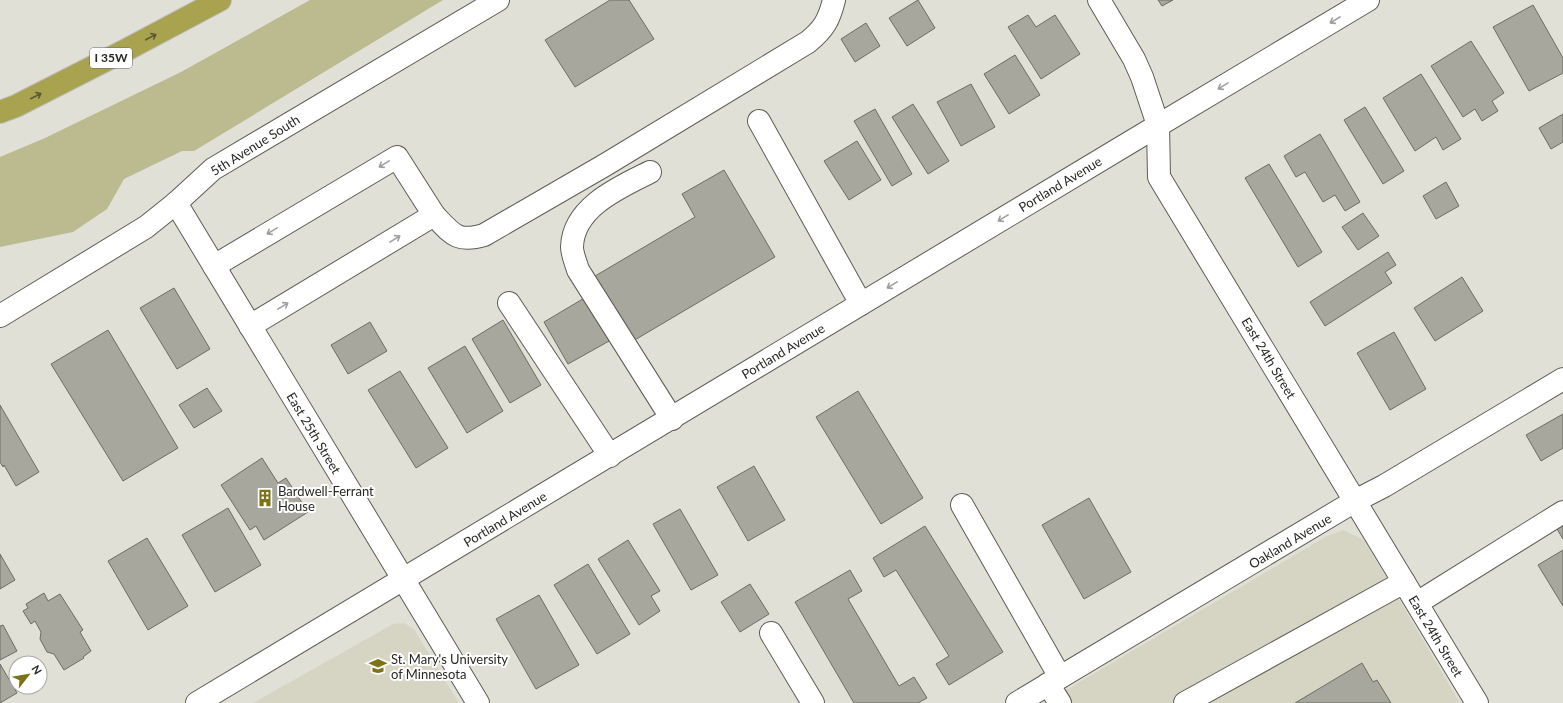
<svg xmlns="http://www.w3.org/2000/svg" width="1563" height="703" font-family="Lato,sans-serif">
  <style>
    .built { fill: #d6d5c4 }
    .green { fill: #bcba8f }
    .building { fill: #a7a79e; stroke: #6d6d65 }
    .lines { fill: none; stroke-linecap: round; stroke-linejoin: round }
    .minor-casing { stroke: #5d5d55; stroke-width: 24 }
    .highway-casing { stroke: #bebebd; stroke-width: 24 }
    .minor { stroke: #fff; stroke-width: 22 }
    .highway { stroke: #a9a34f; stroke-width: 22 }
    .oneway { stroke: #9e9e9c }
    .oneway2 { stroke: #5b5935 }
    .labels { text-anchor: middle; stroke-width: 4; stroke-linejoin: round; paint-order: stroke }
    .shield { fill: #fff; stroke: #686866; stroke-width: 1 }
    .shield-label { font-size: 12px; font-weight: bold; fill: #272724 }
    .street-label { font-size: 13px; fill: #272724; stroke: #fff }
    .poi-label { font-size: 13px; fill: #272724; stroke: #fff; text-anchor: start }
  </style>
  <rect width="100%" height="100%" fill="#e1e0d7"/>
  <g class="built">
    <path d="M 1343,530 L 1364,540 L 1460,703 L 1044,703 L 1327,536 Z"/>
    <path d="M 404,623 L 414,629 L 459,703 L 253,703 L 393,624 Z"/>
  </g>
  <path class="green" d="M 310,0 L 443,0 L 194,151 L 182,151 L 124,179 L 107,209 L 73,232 L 0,247 L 0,157 L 45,138 L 181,72 Z"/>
  <g class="building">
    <path d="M 610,0 L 629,0 L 654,39 L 575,87 L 545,40 Z"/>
    <path d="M 918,0 L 935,28 L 907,46 L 889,18 Z"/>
    <path d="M 1158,0 L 1173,0 L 1162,6 Z"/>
    <path d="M 1533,5 L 1563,58 L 1563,73 L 1529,91 L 1493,27 Z"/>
    <path d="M 1028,15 L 1036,27 L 1055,15 L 1080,54 L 1041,79 L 1008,27 Z"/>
    <path d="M 866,23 L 880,46 L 855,62 L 841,39 Z"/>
    <path d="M 1471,41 L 1504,93 L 1492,101 L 1498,111 L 1482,121 L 1475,109 L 1463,117 L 1431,66 Z"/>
    <path d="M 1015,55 L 1040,95 L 1009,114 L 984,74 Z"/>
    <path d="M 1421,74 L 1461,139 L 1443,150 L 1436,137 L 1415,151 L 1383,98 Z"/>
    <path d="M 971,84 L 995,127 L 961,146 L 937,102 Z"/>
    <path d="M 913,104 L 949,161 L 928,174 L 892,117 Z"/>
    <path d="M 1365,107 L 1404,171 L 1383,184 L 1344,120 Z"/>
    <path d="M 875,109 L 912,174 L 892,186 L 854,121 Z"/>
    <path d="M 1563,114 L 1563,142 L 1551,149 L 1539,128 Z"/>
    <path d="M 1320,134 L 1360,202 L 1345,211 L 1335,195 L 1323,202 L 1305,172 L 1296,177 L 1284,156 Z"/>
    <path d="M 857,141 L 881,180 L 849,200 L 824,161 Z"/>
    <path d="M 1269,164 L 1322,252 L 1298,267 L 1245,178 Z"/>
    <path d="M 724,170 L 775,257 L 628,344 L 590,279 L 695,217 L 682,194 Z"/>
    <path d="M 1446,182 L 1459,206 L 1436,219 L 1423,196 Z"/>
    <path d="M 1363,213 L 1379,236 L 1358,250 L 1342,227 Z"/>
    <path d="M 1388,252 L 1396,265 L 1385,272 L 1392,283 L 1325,326 L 1310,302 Z"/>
    <path d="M 1462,277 L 1483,311 L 1435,341 L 1414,308 Z"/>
    <path d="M 174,288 L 210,349 L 177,369 L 140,308 Z"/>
    <path d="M 586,297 L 611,340 L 568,364 L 544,322 Z"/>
    <path d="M 503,320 L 541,385 L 510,403 L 472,339 Z"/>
    <path d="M 370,322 L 387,351 L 348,374 L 331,345 Z"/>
    <path d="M 108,330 L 178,448 L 123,481 L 51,364 Z"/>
    <path d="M 1394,332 L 1426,389 L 1390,410 L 1357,353 Z"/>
    <path d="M 465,346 L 503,411 L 467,433 L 428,368 Z"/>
    <path d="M 400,371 L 448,448 L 416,468 L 368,390 Z"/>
    <path d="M 207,388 L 222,411 L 194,428 L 179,405 Z"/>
    <path d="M 858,391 L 923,498 L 881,524 L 816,417 Z"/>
    <path d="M 0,405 L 39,472 L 16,486 L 4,465 L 3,467 L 0,462 Z"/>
    <path d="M 1563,414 L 1563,448 L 1541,461 L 1526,435 Z"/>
    <path d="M 262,458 L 278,483 L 286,478 L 308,512 L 264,540 L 256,526 L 250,530 L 221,485 Z"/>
    <path d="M 754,466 L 785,520 L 748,541 L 717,487 Z"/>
    <path d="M 1089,498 L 1131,572 L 1084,599 L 1042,525 Z"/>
    <path d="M 228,508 L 261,565 L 215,592 L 182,535 Z"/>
    <path d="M 680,509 L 718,575 L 691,590 L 653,524 Z"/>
    <path d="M 1563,519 L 1563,539 L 1554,524 Z"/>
    <path d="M 925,526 L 1003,652 L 949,685 L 936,664 L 949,656 L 896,570 L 884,577 L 873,558 Z"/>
    <path d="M 147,538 L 188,606 L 148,630 L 108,561 Z"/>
    <path d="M 628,540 L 660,591 L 651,596 L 660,611 L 639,625 L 598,559 Z"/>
    <path d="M 1563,550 L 1563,606 L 1538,565 Z"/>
    <path d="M 0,554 L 15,580 L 0,589 Z"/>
    <path d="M 588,564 L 630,634 L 597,654 L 554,585 Z"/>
    <path d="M 850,570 L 862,591 L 848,599 L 899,686 L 914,677 L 927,698 L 918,703 L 854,703 L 795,602 Z"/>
    <path d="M 750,584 L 769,614 L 740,632 L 721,602 Z"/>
    <path d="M 44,593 L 48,601 L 60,594 L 83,630 L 80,632 L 91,651 L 83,657 L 84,658 L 64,670 L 54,654 L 47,652 L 40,639 L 41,632 L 35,621 L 31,624 L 23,611 L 28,608 L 26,604 Z"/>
    <path d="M 539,595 L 579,665 L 536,689 L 496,619 Z"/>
    <path d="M 3,625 L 17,651 L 0,660 L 0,626 Z"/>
    <path d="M 1362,663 L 1373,682 L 1377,680 L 1391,703 L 1295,703 Z"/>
    <path d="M 0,664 L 17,693 L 0,703 Z"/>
  </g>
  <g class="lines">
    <g class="minor-casing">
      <g id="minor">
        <path d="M 1099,0 L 1134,59 L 1142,77 L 1158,125 L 1159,177 L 1477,703"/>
        <path d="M 759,121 L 861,304"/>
        <path d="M 650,172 C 620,187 573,207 572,247 C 572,254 576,263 578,270 L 672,419"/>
        <path d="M 176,203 L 478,703"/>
        <path d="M 434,215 C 452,234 457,243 484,235 L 605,165 L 808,42 C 824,29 829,20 834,0"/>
        <path d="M 214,266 L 397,157 L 434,215 L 250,326"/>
        <path d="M 509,303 L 610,456"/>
        <path d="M 0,316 L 146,227 L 176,203 L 213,169 L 498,0"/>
        <path d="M 962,505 L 1060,677"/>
        <path d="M 1417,603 L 1563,512"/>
        <path d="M 771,633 L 813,703"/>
        <path d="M 1048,684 L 1060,703"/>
        <path d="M 197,703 C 588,469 977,233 1368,0"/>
        <path d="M 1017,703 L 1355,501 L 1384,486 L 1563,379"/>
        <path d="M 1185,703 L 1404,582"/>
      </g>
    </g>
    <g class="highway-casing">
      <path id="highway" d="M 0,112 L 16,106 L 126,50 L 220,0"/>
    </g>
    <use href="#minor" class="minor"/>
    <use href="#highway" class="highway"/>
  </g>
  <defs><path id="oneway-shaft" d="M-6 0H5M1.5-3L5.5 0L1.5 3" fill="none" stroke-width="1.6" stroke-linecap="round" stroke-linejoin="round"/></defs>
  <g class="oneway">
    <use href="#oneway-shaft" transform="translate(1335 20) rotate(149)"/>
    <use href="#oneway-shaft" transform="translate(1223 86) rotate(149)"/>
    <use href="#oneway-shaft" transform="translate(384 164) rotate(149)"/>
    <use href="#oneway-shaft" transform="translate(1003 218) rotate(149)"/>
    <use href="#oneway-shaft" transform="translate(272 231) rotate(149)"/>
    <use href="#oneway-shaft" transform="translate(395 239) rotate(-31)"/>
    <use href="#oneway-shaft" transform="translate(892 285) rotate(149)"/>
    <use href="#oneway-shaft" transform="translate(283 306) rotate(-31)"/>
  </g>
  <g class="oneway2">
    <use href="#oneway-shaft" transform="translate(151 37) rotate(-28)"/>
    <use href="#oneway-shaft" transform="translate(36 96) rotate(-27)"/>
  </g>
  <defs>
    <g id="building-bare" transform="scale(1.38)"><path d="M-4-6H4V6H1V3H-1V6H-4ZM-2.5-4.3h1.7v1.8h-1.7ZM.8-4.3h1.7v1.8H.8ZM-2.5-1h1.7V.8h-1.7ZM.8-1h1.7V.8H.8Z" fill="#7b7316" stroke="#fff" stroke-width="2.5" paint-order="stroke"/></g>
    <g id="university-bare" transform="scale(1.38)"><path d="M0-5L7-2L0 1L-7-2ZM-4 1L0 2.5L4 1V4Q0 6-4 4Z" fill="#7b7316" stroke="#fff" stroke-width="2.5" paint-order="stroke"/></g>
  </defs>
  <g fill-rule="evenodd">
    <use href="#building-bare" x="265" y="498"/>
    <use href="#university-bare" x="378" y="666"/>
  </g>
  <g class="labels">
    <rect class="shield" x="90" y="48" width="42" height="20" rx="3"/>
    <g class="shield-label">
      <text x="111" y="62">I 35W</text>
    </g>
    <g class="street-label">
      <text transform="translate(255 145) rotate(-32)" y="5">5th Avenue South</text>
      <text transform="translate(1060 184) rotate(-31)" y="5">Portland Avenue</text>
      <text transform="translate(783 351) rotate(-31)" y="5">Portland Avenue</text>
      <text transform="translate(1269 358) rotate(59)" y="5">East 24th Street</text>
      <text transform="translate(314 433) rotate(59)" y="5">East 25th Street</text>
      <text transform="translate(505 519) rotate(-31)" y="5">Portland Avenue</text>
      <text transform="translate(1290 541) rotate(-31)" y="5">Oakland Avenue</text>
      <text transform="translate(1436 636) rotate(59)" y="5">East 24th Street</text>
    </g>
    <g class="poi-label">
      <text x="278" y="496">Bardwell-Ferrant<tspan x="278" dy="15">House</tspan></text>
      <text x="391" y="664">St. Mary's University<tspan x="391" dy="15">of Minnesota</tspan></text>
    </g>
  </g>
  <g transform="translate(28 675) rotate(59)"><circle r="19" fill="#ffffff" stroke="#a9a9a7"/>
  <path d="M0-3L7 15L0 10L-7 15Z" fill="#7b7316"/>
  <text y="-6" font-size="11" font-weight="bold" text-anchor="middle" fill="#272724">N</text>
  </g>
</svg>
